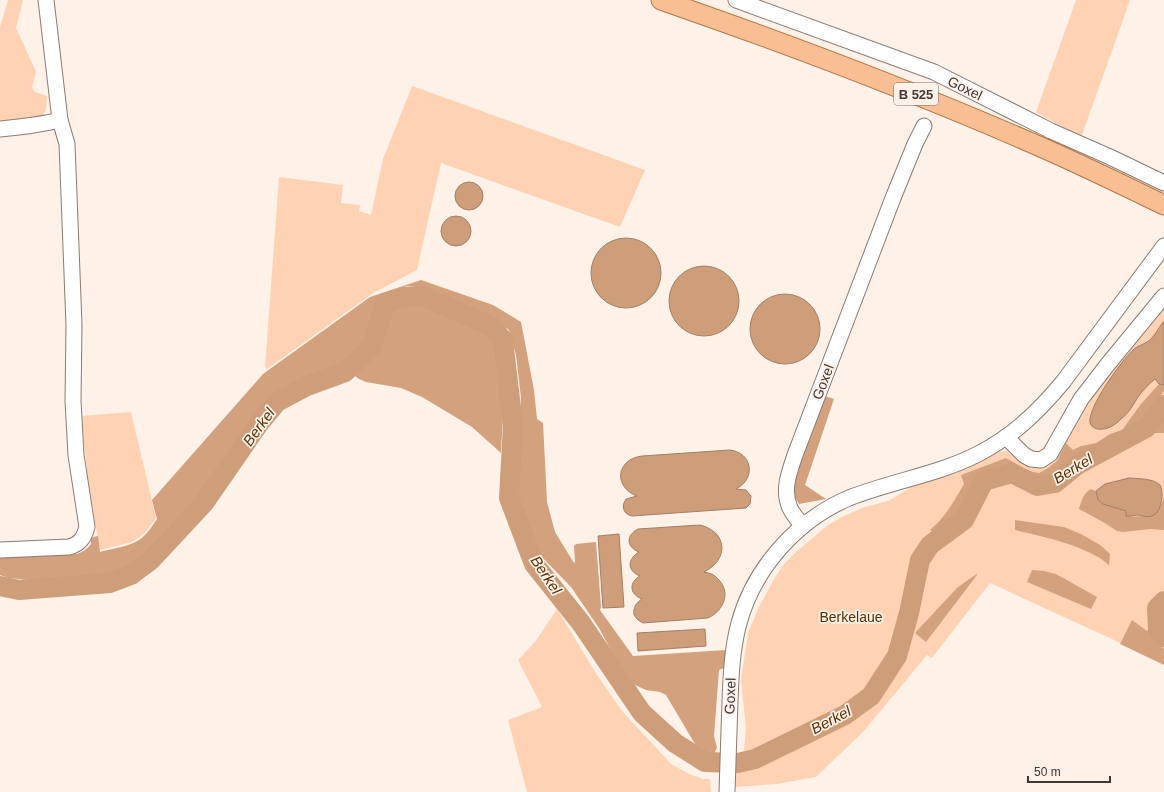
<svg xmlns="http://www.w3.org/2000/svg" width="1164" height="792" font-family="Arial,sans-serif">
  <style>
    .green { fill: #ffd2b3 }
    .forest { fill: #d3a17e }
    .water { fill: #ce9d7a; stroke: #a37f65 }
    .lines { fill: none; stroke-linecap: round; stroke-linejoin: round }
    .river { stroke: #ce9d7a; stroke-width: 20 }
    .minor-casing { stroke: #8a7c72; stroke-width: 17 }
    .major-casing { stroke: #b37443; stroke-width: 21 }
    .minor { stroke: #fff; stroke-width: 15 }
    .major { stroke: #f7bf93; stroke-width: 19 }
    .labels { text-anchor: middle; stroke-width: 3.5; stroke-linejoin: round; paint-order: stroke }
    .shield { fill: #fef1e8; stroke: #78706a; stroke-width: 1 }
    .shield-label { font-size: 13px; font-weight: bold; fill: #3f3834 }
    .street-label { font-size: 14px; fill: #3f3834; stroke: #fef1e8 }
    .park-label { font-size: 14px; fill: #5c2e02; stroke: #fef1e8 }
    .water-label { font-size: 15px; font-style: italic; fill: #5f3005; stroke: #fef1e8 }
  </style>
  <rect width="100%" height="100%" fill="#fef1e8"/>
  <g class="green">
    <path d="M 8,0 L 23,0 L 16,28 L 36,72 L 32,87 L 35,92 L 47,96 L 46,110 L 42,116 L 36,120 L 0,123 L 0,27 Z"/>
    <path d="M 1076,0 L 1130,0 L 1081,138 L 1036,112 Z"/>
    <path d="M 412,86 L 645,170 L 620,227 L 441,163 L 417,270 L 373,293 L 267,369 L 265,367 L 279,177 L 343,185 L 341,203 L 360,205 L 359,211 L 371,215 L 383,159 Z"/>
    <path d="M 1164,300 L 1164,663 L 990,583 L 932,658 L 927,655 L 863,732 L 816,777 L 777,784 L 735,787 L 735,756 L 744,751 L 746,728 L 741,680 L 748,633 L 758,609 L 774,579 L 784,564 L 797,551 L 828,525 L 846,515 L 865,507 L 888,501 L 913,486 L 961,470 L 993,453 L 1006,451 L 1025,462 L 1038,467 L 1088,396 Z"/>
    <path d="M 131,412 L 156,518 L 144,534 L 132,542 L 100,550 L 89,488 L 81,416 Z"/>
    <path d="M 557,609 L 597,675 L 622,711 L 671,764 L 689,774 L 703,779 L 710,779 L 711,792 L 527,792 L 508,720 L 542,707 L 518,660 L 535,642 Z"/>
  </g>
  <g class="forest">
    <path d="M 421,280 L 493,305 L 521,322 L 534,390 L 537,419 L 543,423 L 547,502 L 555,532 L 574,563 L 575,562 L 574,546 L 576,544 L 596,542 L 601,607 L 600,610 L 633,656 L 726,650 L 724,668 L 719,670 L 714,736 L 717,748 L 715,751 L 716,755 L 704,753 L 695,744 L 666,695 L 660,692 L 646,690 L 635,685 L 626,675 L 620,667 L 599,628 L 571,587 L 539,554 L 533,542 L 517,492 L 521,398 L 516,355 L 510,333 L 508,329 L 499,325 L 486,314 L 447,300 L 439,294 L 423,288 L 409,286 L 403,287 L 388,295 L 377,303 L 370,330 L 366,343 L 353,355 L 334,370 L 307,377 L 286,387 L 271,396 L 258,411 L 200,493 L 178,520 L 169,526 L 165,533 L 150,550 L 138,560 L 126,568 L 115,573 L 93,579 L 28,580 L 9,578 L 0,575 L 0,557 L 77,554 C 83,552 87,549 91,544 L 91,539 L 93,537 L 98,536 L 100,552 C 110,549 131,546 139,540 C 147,535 152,526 157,519 L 152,500 L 263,374 L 370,297 Z"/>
    <path d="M 407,302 L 417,302 L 489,334 C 491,338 495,341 496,344 C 509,367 502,426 501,453 L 472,427 L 422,397 L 401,388 L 366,382 L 359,379 L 356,377 L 354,373 C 365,366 378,352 382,339 C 383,334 383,329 384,324 C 386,317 391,311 395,305 Z"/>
    <path d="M 1159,384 L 1164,385 L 1164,391 L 1151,410 L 1142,417 L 1138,423 L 1132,428 L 1121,435 L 1110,439 L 1096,448 L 1083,452 L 1077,456 L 1053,477 L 1038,480 L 1009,469 L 1001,469 L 992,470 L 985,473 L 978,478 L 972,485 L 959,519 L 942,526 L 934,533 L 930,530 C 945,518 954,501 964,484 L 961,475 L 1006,458 L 1023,468 L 1033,472 L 1039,473 L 1048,468 L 1057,461 L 1066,443 L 1073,450 L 1081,446 L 1096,443 L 1110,434 L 1122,430 L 1141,404 Z"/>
    <path d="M 824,396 L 834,399 L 805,485 L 826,499 L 799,504 L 792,492 L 790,484 Z"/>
    <path d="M 1164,413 L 1164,433 L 1151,433 L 1149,431 Z"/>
    <path d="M 1091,489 L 1096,491 L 1098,500 L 1103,504 L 1126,511 L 1129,517 C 1150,514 1153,522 1164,498 L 1164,530 L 1150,529 L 1123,532 L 1117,531 L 1103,522 L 1079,509 C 1082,500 1083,493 1091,489 Z"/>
    <path d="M 1015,520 L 1064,527 L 1081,534 L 1100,545 L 1110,554 L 1109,565 C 1105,562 1101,558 1096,556 C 1074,543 1040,536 1015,530 Z"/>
    <path d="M 1032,570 L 1044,571 L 1056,574 L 1097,597 L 1091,609 L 1027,582 Z"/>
    <path d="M 977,574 L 977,575 L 926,642 L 915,633 L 957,588 L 965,582 Z"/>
    <path d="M 1132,620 L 1147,631 L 1148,629 L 1155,639 L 1164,649 L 1164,665 L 1120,644 Z"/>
  </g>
  <g class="water">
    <circle cx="469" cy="196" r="14"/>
    <circle cx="456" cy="231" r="15"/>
    <circle cx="626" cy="273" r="35"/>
    <circle cx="704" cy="301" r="35"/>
    <circle cx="785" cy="329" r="35"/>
    <path d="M 1164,321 L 1164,385 L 1159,384 L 1155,379 C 1148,385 1143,390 1138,397 C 1133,405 1129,413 1121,419 C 1116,424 1109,429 1103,429 C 1097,430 1092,428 1090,423 C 1087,408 1122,360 1133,350 C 1137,346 1142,345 1147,342 C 1155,337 1158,328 1164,321 Z"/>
    <path d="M 730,450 C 753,453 756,479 736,489 L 746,490 L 751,496 L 750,504 L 746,508 L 632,516 C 623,514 621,506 626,499 L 637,496 C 613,487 616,459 642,456 Z"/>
    <path d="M 1129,478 C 1139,479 1152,478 1160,485 C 1164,492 1162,510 1154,515 C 1148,518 1144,516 1138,515 C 1134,515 1131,517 1126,516 L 1126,511 L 1103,504 L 1098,500 L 1096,491 L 1105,484 Z"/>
    <path d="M 700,525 C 728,532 729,560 704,572 C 709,573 714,574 718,579 C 732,593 723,611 708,618 L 643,623 L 638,620 L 634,615 C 633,607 636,603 642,599 C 629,594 629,582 640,576 C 627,571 627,559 639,552 C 626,547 626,535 638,529 Z"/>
    <path d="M 619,534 L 624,607 L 603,608 L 598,536 Z"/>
    <path d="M 705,629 L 706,646 L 638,651 L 637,633 Z"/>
  </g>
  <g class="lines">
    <g class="river">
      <path d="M 0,586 L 19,590 L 110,583 L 131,575 L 151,560 L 204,503 L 258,425 L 277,402 L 307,386 L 345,372 L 372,346 L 385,303 L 403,297 L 422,296 L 491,326 L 503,340 L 513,425 L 509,498 L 534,564 L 581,623 L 642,713 L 675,743 L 705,762 L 738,763 L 755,759 L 845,715 L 871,696 L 897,656 L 909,613 L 920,560 L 930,545 L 964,520 L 984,481 L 1012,473 L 1037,486 L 1055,483 L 1077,465 L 1120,442 L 1146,428 L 1164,405"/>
      <path d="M 1164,601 L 1157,608 L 1158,629 L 1164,637"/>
    </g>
    <g class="minor-casing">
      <g id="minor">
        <path d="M 736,0 L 934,72 L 1051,131 L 1110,157 L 1164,183"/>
        <path d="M 0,129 C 21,127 40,125 60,120"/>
        <path d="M 1006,437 L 1024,455 L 1031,459 L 1041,460 L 1050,454 L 1081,399 L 1108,364 L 1164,296"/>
        <path d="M 803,526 C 799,521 793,515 790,508 C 782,490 789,473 795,455 L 893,198 L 915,144 L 924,126"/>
        <path d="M 0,550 L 69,547 C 80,544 84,538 87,527 L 76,455 L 73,401 L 74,325 L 67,144 L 60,120 L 46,0"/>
        <path d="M 727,792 C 728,762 729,731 730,701 C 731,675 732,649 739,623 C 754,568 797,520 849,498 C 892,481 937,475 978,454 C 1013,436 1038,412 1063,382 L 1164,246"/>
      </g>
    </g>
    <g class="major-casing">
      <path id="major" d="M 661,0 C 785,43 907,89 1027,141 C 1074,161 1119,183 1164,205"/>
    </g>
    <use href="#minor" class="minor"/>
    <use href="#major" class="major"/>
  </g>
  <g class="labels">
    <rect class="shield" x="894" y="83" width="44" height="22" rx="3"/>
    <g class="shield-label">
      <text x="916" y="99">B 525</text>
    </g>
    <g class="street-label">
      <text transform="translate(965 88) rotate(26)" y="5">Goxel</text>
      <text transform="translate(823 382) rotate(-69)" y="5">Goxel</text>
      <text transform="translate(730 696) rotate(-88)" y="5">Goxel</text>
    </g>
    <g class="park-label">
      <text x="851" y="622">Berkelaue</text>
    </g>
    <g class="water-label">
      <text transform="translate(259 427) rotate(-54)" y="5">Berkel</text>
      <text transform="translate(1073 469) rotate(-31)" y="5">Berkel</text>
      <text transform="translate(546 575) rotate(56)" y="5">Berkel</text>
      <text transform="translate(831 720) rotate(-28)" y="5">Berkel</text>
    </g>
  </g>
  <path d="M1028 776v6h82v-6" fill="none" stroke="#3f3834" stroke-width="2"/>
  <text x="1034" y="776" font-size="12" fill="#3f3834" stroke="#fef1e8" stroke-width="3" paint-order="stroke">50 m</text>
</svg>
